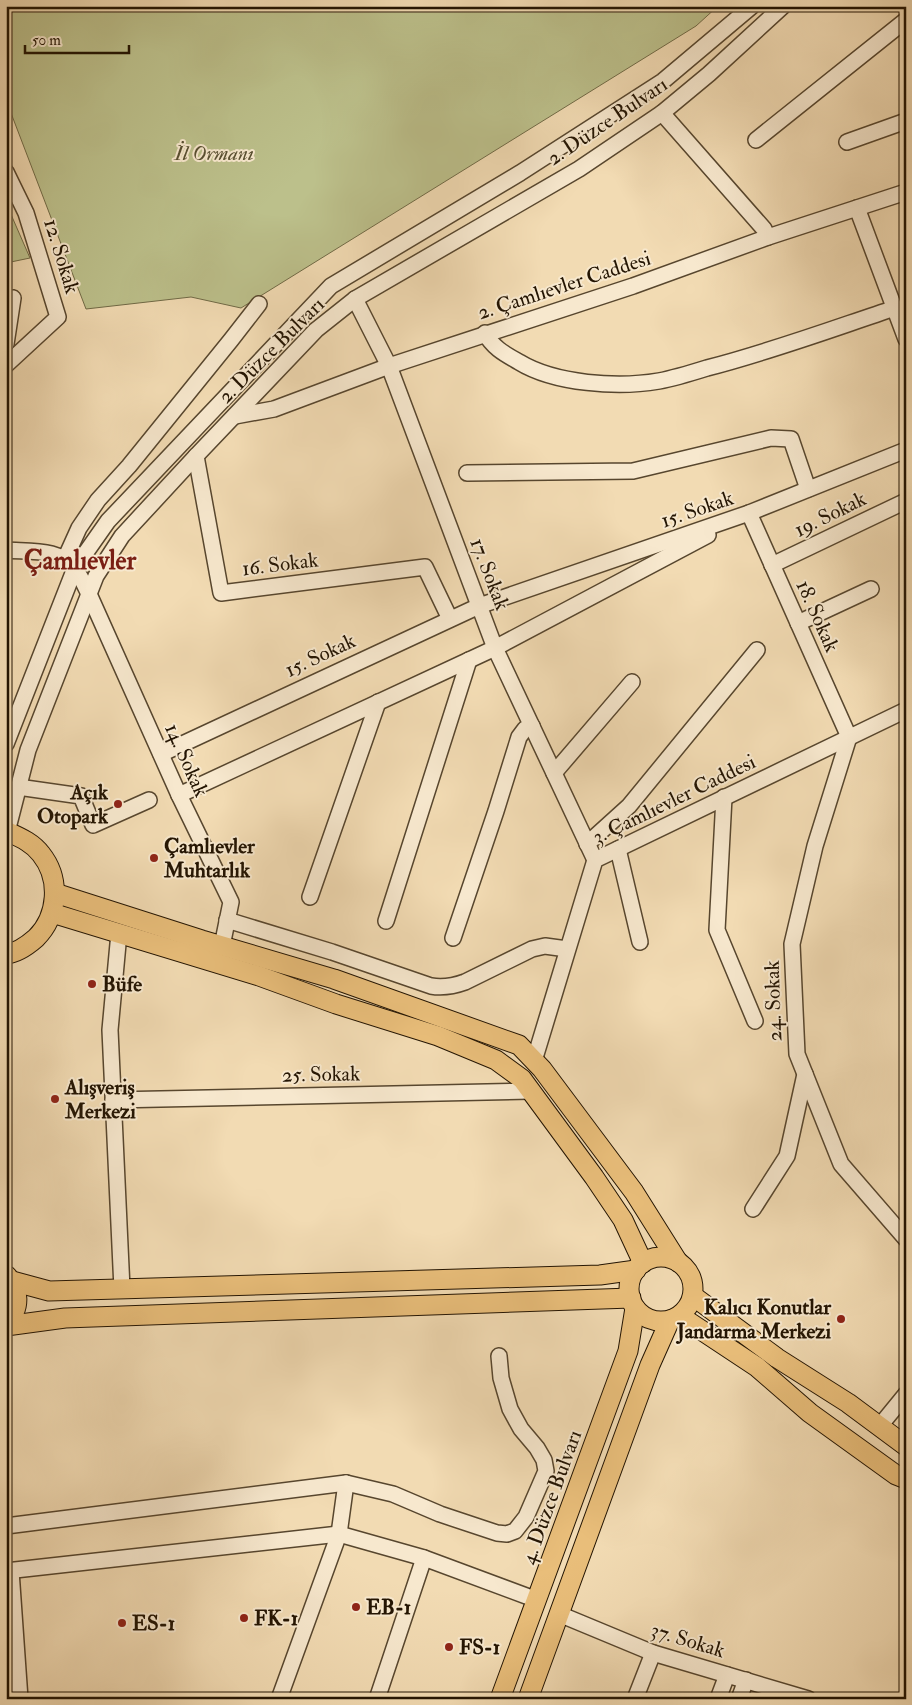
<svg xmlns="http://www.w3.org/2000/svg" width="912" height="1705" font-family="'IM FELL Double Pica',serif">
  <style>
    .green { fill: #bcc08b; stroke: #706a46 }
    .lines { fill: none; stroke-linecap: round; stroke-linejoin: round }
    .minor-casing { stroke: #57462e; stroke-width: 18 }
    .major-casing { stroke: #231402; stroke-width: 21 }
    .minor { stroke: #f7e8ce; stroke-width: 15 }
    .major { stroke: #e9be7a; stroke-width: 19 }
    .poi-dot { fill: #8f2418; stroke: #f7e8ce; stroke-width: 2 }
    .labels { text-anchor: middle; stroke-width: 4; stroke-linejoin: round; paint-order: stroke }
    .street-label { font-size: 21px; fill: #231402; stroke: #f7e8ce }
    .park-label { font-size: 21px; font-style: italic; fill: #595032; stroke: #f7e8ce }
    .poi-label { font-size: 21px; font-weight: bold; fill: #231402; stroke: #f7e8ce; text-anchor: start }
    .district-label { font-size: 26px; font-weight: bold; fill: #7a1f14; stroke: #f7e8ce }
  </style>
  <rect width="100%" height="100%" fill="#f2dbb3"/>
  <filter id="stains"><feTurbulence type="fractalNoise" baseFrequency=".004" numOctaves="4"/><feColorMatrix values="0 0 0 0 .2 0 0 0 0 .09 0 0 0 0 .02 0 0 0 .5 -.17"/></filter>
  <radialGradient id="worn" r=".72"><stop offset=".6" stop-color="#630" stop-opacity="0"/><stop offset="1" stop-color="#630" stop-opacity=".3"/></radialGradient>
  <g class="green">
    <path d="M 6,6 L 718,6 L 696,26 L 241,308 L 191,297 L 86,309 L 6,100 Z"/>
    <path d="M 6,203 L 30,258 L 6,263 Z"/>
  </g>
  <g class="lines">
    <g class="minor-casing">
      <g id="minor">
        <path d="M 662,113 L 764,229 L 768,237"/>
        <path d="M 756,140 L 906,20"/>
        <path d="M 847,142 L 906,121"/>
        <path d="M 6,172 L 26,213 L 58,317 L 6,365"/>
        <path d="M 857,208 L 906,339"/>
        <path d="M 355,299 L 389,366 L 495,648 L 595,860"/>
        <path d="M 485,333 C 493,348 505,354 519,362 C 555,384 618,388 659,381 C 675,378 691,373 707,368 C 770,352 832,329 895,308"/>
        <path d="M 6,344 L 13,298"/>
        <path d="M 235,416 L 274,409 L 389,366 L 633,286 L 768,237 L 906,192"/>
        <path d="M 196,456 L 221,593 L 425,567 L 450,619"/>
        <path d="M 467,473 L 633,471 L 771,438 L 791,439 L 808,489"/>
        <path d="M 749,513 L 849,737 L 815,846 L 792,944 L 797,1054 L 841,1164 L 906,1239"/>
        <path d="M 6,550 C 29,552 62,548 76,570 C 81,577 85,586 89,594 L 179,795 L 231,902 L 222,946"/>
        <path d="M 65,559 L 79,528 L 98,500 L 129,466 L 231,340 L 259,304"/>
        <path d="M 772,565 L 906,501"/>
        <path d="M 798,623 L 871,589"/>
        <path d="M 6,744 L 75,568 L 108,521 L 331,286 L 520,173 L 663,81 L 752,6"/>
        <path d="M 161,754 L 479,606 L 749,513 L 906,450"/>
        <path d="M 554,773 L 632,682"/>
        <path d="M 18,787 L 81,796 L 93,825 L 149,800"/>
        <path d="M 179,795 L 495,648 L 708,535"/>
        <path d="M 724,797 L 717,930 L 755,1021"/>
        <path d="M 7,832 L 28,750 L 96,576 L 122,536 L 196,456 L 316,330 L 355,299 L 579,169 L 662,113 L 709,74 L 783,6"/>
        <path d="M 587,844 L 629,806 L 757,650"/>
        <path d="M 618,849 L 640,942"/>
        <path d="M 310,897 L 378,702"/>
        <path d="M 227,920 L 332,952 L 431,986 C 443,988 454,986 465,982 L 532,949 L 545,946 L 567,949"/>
        <path d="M 386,921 L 469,660"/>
        <path d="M 119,933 L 110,1030 L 122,1289"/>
        <path d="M 453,938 L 496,811 L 519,737 L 525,729 L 532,726"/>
        <path d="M 534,1061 L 595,860 L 906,710"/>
        <path d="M 113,1100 L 530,1091"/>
        <path d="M 753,1209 L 787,1156 L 805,1074"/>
        <path d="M 879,1427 L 906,1394"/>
        <path d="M 6,1526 L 346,1483 L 393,1494 L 440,1514 L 497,1533 L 507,1534 L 515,1531 L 526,1517 L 546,1471 L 544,1460 L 537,1448 L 521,1429 L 510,1409 L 501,1378 L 499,1356"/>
        <path d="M 6,1571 L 339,1534 L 424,1558 L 537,1600"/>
        <path d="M 11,1571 L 20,1699"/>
        <path d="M 559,1614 L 653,1653 L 808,1699"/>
        <path d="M 279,1699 L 339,1534 L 346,1483"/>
        <path d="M 377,1699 L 424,1558"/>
        <path d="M 635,1699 L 653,1653"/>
        <path d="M 718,1699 L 727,1675"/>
        <path d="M 739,1699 L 746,1680"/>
      </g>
    </g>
    <g class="major-casing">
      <g id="major">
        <path d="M 6,831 C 19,837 32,842 41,854 C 61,879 58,916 36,938 C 28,945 17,953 6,954"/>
        <path d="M 55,893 L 202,940 L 334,979 L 519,1045 L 542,1069 L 634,1192 L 678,1262"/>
        <path d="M 52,913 L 259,976 L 336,1004 L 438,1036 L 496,1060 L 522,1079 L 594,1177 L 623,1220 L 643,1263"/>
        <circle cx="661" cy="1289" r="32"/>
        <path d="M 6,1275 C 20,1289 21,1309 6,1323"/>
        <path d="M 12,1281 L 49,1291 L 600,1275 L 636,1270"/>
        <path d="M 693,1296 L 777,1358 L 848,1403 L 906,1446"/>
        <path d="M 680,1316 L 757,1367 L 810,1413 L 896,1475 L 906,1479"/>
        <path d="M 6,1326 L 65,1318 L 631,1298"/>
        <path d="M 500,1699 L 628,1351 L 635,1308"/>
        <path d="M 528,1699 L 650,1365 L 670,1320"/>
      </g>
    </g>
    <use href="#minor" class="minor"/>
    <use href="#major" class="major"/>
  </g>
  <g class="poi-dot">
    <circle cx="118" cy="804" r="5"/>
    <circle cx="154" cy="858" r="5"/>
    <circle cx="92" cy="984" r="5"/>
    <circle cx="55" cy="1099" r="5"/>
    <circle cx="841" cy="1319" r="5"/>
    <circle cx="356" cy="1607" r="5"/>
    <circle cx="244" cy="1618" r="5"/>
    <circle cx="122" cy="1623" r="5"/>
    <circle cx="449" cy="1647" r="5"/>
  </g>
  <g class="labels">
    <g class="street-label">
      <text transform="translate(607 121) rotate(-34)" y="7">2. Düzce Bulvarı</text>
      <text transform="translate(62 256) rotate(73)" y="7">12. Sokak</text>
      <text transform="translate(564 285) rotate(-18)" y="7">2. Çamlıevler Caddesi</text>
      <text transform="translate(271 350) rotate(-45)" y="7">2. Düzce Bulvarı</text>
      <text transform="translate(697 509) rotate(-19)" y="7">15. Sokak</text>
      <text transform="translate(830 514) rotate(-26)" y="7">19. Sokak</text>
      <text transform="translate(280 564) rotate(-7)" y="7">16. Sokak</text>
      <text transform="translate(490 574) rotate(69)" y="7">17. Sokak</text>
      <text transform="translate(818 616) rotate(66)" y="7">18. Sokak</text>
      <text transform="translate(320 655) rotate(-25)" y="7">15. Sokak</text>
      <text transform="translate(187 760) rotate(66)" y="7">14. Sokak</text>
      <text transform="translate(674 799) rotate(-26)" y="7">3. Çamlıevler Caddesi</text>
      <text transform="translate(773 1001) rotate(-92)" y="7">24. Sokak</text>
      <text transform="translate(321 1074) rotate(-1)" y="7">25. Sokak</text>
      <text transform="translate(551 1497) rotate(-70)" y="7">4. Düzce Bulvarı</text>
      <text transform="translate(688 1640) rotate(17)" y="7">37. Sokak</text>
    </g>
    <g class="park-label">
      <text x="214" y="160">İl Ormanı</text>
    </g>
    <g class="poi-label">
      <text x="108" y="799" text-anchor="end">Açık<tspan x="108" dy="24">Otopark</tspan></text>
      <text x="164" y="853">Çamlıevler<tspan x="164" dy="24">Muhtarlık</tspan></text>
      <text x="102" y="991">Büfe</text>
      <text x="65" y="1094">Alışveriş<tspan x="65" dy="24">Merkezi</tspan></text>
      <text x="831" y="1314" text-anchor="end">Kalıcı Konutlar<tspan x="831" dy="24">Jandarma Merkezi</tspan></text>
      <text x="366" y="1614">EB-1</text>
      <text x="254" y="1625">FK-1</text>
      <text x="132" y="1630">ES-1</text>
      <text x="459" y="1654">FS-1</text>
    </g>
    <g class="district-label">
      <text x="80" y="569">Çamlıevler</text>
    </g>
  </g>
  <rect width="912" height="1705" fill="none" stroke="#f2dbb3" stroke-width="25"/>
  <rect x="8" y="8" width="897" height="1690" fill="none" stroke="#231402" stroke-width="2.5"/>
  <rect x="12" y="12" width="887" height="1680" fill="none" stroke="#231402"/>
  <path d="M25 45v8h104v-8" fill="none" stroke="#231402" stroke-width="2.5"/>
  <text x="32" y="45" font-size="15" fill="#231402" stroke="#f7e8ce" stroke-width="4" paint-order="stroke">50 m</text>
  <rect width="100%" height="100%" filter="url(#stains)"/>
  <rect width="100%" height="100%" fill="url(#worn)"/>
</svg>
